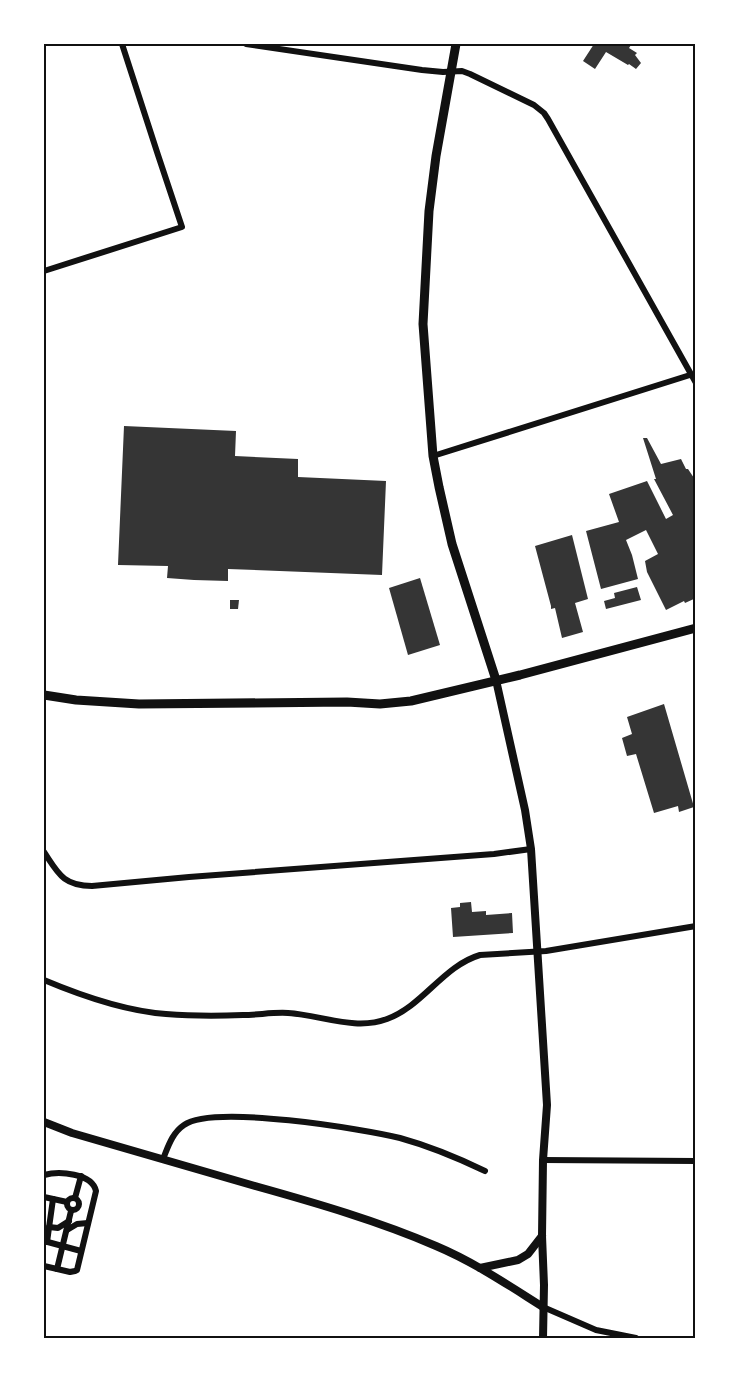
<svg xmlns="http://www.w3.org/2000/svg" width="739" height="1382" font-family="'Work Sans',sans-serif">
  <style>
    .building { fill: #353535 }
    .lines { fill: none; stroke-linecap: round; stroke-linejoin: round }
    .minor { stroke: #111; stroke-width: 6 }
    .tertiary { stroke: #111; stroke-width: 8 }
    .secondary { stroke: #111; stroke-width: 9 }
    .neatline { fill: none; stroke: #111; stroke-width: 2 }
  </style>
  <rect width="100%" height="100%" fill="#fff"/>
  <g class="building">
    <path d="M 594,44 L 628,44 L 631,45 L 629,48 L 637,53 L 635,55 L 641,63 L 636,69 L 629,64 L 628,65 L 606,52 L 595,69 L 583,61 Z"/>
    <path d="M 124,426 L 236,431 L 235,456 L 298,459 L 298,477 L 386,481 L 382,575 L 228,569 L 228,581 L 194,580 L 167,578 L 168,566 L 118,565 Z"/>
    <path d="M 643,438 L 647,438 L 661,464 L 681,459 L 686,469 L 688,469 L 696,481 L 696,598 L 685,603 L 684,601 L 666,610 L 647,572 L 645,561 L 658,554 L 646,530 L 626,540 L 632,555 L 638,579 L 601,589 L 586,531 L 619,522 L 609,494 L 647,481 L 666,519 L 673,515 L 654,479 L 656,479 Z"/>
    <path d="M 572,535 L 588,599 L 575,603 L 583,632 L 562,638 L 555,608 L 551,609 L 551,606 L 535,546 Z"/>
    <path d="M 420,578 L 440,645 L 408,655 L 389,588 Z"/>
    <path d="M 637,587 L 641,600 L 606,609 L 604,601 L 615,598 L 614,593 Z"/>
    <path d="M 230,600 L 239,600 L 238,609 L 230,609 Z"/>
    <path d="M 664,704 L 694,807 L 679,812 L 678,806 L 654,813 L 636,754 L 627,756 L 622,738 L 632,734 L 627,717 Z"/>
    <path d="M 471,902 L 472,912 L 486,911 L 486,915 L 512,913 L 513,933 L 453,937 L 451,908 L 460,907 L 460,903 Z"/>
  </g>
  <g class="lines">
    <g class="minor">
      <path d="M 246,44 L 422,70 L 443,72 L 462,71 L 470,74 L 534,105 L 544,113 L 548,119 L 696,383"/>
      <path d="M 44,271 L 182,227 L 158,155 L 122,44"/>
      <path d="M 433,456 L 690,375"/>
      <path d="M 44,852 C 58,873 63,886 92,886 L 189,877 L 494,854 L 531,849"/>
      <path d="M 44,980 C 82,996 124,1011 166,1014 C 191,1016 218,1016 243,1015 C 258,1015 273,1012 288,1013 C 321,1015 355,1031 387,1019 C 423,1006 443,966 480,955 L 546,951 L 696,926"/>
      <path d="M 163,1159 C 168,1147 172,1133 184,1125 C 213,1104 363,1129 400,1138 C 429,1146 458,1158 485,1171"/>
      <path d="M 543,1160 L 696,1161"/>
      <path d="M 44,1175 C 59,1171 92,1173 96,1191 L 77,1270 L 75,1271 L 70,1272 L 44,1266"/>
      <path d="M 44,1197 L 67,1202"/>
      <circle cx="73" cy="1204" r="6"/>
      <path d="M 75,1198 L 81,1176"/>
      <path d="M 49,1227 L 58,1228 L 69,1221"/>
      <path d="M 67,1230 L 77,1224 L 88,1223"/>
      <path d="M 44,1241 L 81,1251"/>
      <path d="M 47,1242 L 53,1199"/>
      <path d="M 57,1269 L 71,1211"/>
      <path d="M 543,1307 L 596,1330 L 636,1338"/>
    </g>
    <g class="tertiary">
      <path d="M 496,680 L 525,810 L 531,849 L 547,1105 L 543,1160 L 542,1236 L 544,1285 L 543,1338"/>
      <path d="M 44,1122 L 72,1133 C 133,1151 194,1168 255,1186 C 316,1203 378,1221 436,1246 C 474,1262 508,1285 543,1307"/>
      <path d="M 480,1268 L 518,1260 L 528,1254 L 542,1236"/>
    </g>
    <g class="secondary">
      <path d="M 456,44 L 436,156 L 429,211 L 423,324 L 433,456 L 439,487 L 452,544 L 496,680"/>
      <path d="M 44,695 L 76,700 L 139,704 L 347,702 L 380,704 L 411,701 L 520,675 L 696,628"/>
    </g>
  </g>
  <rect width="739" height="1382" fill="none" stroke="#ffffff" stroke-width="90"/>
  <rect x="45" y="45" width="649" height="1292" class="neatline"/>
</svg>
